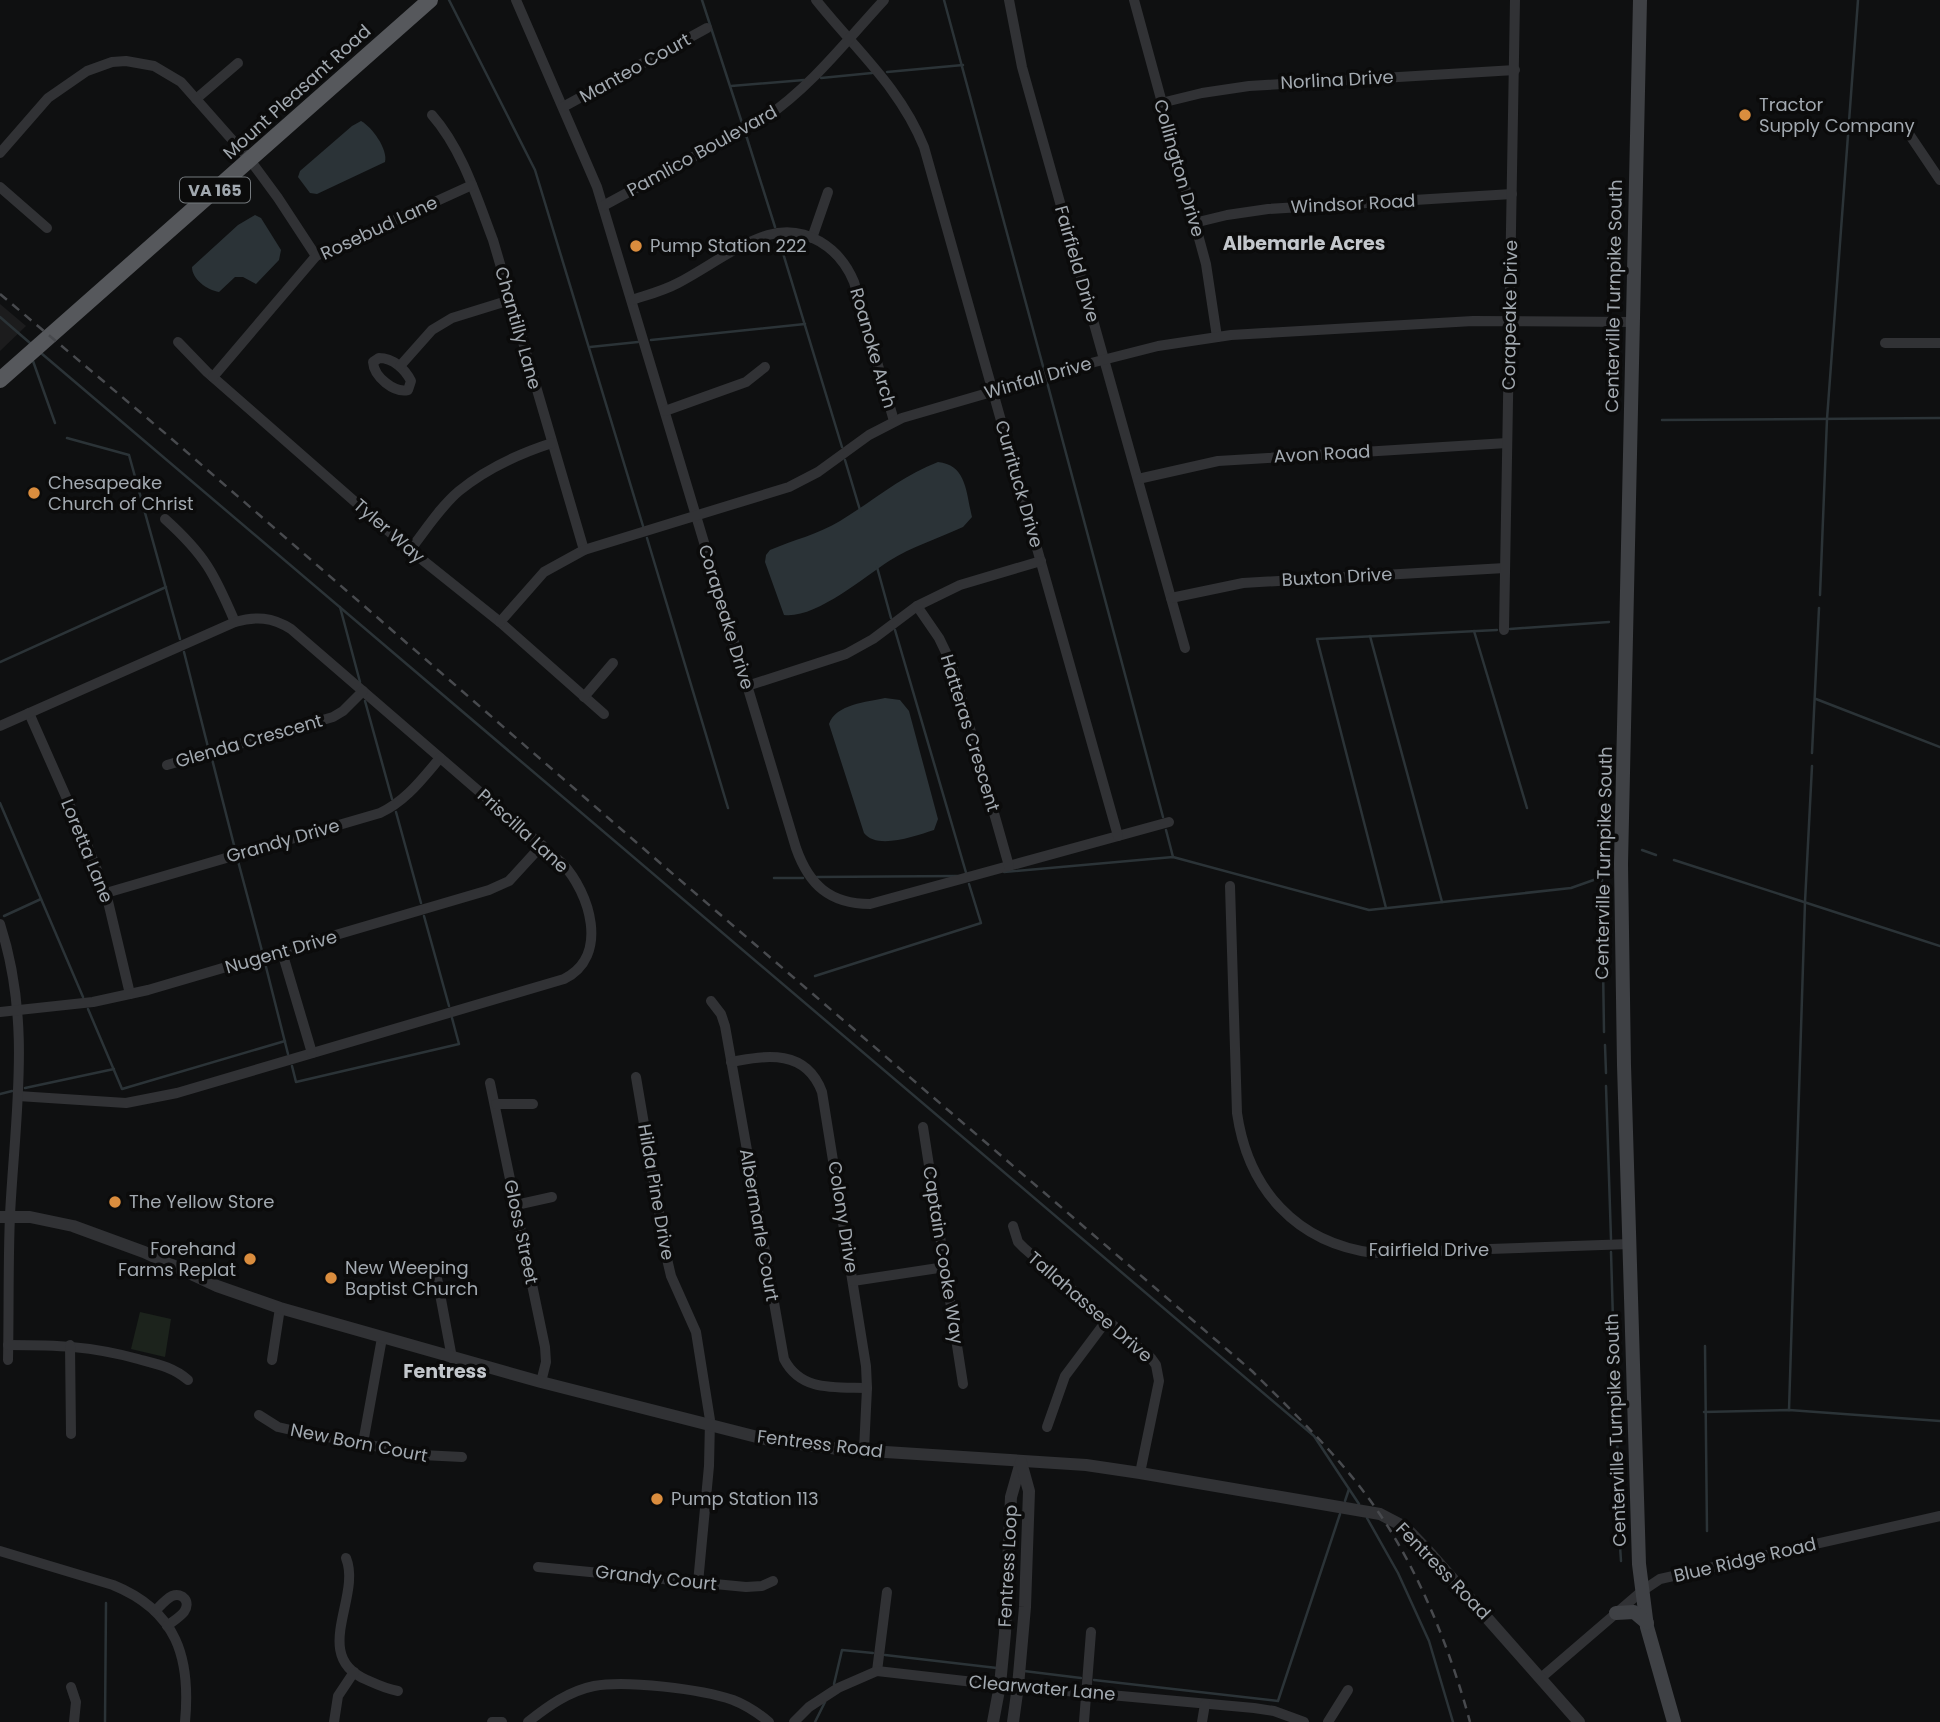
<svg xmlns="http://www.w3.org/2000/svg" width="1940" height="1722" font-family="Poppins,sans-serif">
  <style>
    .built { fill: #1c1c1d }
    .green { fill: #1c231c }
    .water { fill: #2b3337 }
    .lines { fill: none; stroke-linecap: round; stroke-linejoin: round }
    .stream { stroke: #2b3337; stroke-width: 2.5 }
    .minor { stroke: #313235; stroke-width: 10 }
    .tertiary { stroke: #313235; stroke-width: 12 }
    .secondary { stroke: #3f4145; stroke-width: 14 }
    .trunk { stroke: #56585c; stroke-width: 16 }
    .rail { stroke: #484a4e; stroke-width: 2.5; stroke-dasharray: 9 7; stroke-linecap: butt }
    .poi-dot { fill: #da8d3e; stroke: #0b0b0b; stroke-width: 2.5 }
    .labels { text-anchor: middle; stroke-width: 7; stroke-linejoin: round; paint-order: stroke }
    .shield { fill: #0b0b0b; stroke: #757a7e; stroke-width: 2 }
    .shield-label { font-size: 16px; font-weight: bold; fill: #a2a9b0 }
    .street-label { font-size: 18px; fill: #a2a9b0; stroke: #0b0b0b }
    .poi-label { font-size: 18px; fill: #a2a9b0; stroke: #0b0b0b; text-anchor: start }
    .neighbourhood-label { font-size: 19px; font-weight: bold; fill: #c3c7cc; stroke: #0b0b0b }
  </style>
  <rect width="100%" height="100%" fill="#0f1011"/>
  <path class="built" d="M 0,304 L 26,326 L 0,351 Z"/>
  <path class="green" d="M 140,1312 L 171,1319 L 165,1357 L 131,1349 Z"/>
  <g class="water">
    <path d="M 361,121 C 372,127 388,149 385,162 L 317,194 L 310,193 L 298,177 L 300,171 L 352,126 Z"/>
    <path d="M 255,215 L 261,218 L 281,250 L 279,260 L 256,284 L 243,277 L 235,277 L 219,292 C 207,290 192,279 192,267 L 238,225 Z"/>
    <path d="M 938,462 C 967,465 966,493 972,517 L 963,527 C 939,538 911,547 889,561 C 863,578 815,619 784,615 L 765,562 L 766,555 L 770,550 C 793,540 819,534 840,521 C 873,501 901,476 938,462 Z"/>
    <path d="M 885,698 L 900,700 L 909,711 L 938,819 L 934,830 C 915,836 877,850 864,833 L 829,724 C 836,704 867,702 885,698 Z"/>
  </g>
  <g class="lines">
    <g class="stream">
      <path d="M 449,0 L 535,170 L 643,526"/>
      <path d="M 702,0 L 742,123"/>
      <path d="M 944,0 L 1044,370"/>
      <path d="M 887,72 L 963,65"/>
      <path d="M 821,78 L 872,73"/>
      <path d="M 731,86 L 804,80"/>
      <path d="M 746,135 L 775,227"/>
      <path d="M 779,240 L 842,447"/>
      <path d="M 0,317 L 30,343"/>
      <path d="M 651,340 L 805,324"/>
      <path d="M 590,347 L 638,342"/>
      <path d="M 41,353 L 1314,1436 L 1359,1504"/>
      <path d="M 33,361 L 55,423"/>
      <path d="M 1047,382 L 1163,817"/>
      <path d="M 1662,420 L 1940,418"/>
      <path d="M 67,438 L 129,455 L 180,639"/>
      <path d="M 845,460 L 860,510"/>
      <path d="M 647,538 L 728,808"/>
      <path d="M 877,567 L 891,618"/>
      <path d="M 1820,595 L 1827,419 L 1858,0"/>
      <path d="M 340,607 L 360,682"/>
      <path d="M 1510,629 L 1609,622"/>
      <path d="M 895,630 L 967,876"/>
      <path d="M 1474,631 L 1527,808"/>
      <path d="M 1370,636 L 1442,902"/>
      <path d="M 184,652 L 208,747"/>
      <path d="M 0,662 L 166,587"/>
      <path d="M 1816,699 L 1940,747"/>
      <path d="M 365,701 L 392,799"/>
      <path d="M 1812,753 L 1819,608"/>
      <path d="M 212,759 L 235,849"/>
      <path d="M 0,803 L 83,997"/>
      <path d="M 396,812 L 421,903"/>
      <path d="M 1166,830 L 1173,857"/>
      <path d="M 1642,850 L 1656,855"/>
      <path d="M 1674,860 L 1940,946"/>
      <path d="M 238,861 L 262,951"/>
      <path d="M 1004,872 L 1173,857 L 1369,910 L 1571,888 L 1602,877 L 1602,884"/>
      <path d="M 817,877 L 957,876"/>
      <path d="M 774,878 L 803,878"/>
      <path d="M 1602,896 L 1604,1032"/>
      <path d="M 1386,908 L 1317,639 L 1497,630"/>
      <path d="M 4,916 L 41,899"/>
      <path d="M 424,916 L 449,1006"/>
      <path d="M 265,963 L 288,1054"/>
      <path d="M 815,976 L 981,923 L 969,884"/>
      <path d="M 88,1009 L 122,1089 L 285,1041"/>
      <path d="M 1605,1045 L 1606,1073"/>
      <path d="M 292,1066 L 296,1082 L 459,1044 L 452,1018"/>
      <path d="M 1606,1086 L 1611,1239"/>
      <path d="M 25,1088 L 114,1069"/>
      <path d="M 0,1094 L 12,1091"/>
      <path d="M 1611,1252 L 1614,1355"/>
      <path d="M 1705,1346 L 1707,1531"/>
      <path d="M 1615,1367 L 1620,1533"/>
      <path d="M 1789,1410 L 1805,902 L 1812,766"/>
      <path d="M 1704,1412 L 1789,1410 L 1940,1421"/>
      <path d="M 1345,1501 L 1349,1489"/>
      <path d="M 1367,1518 L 1398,1573 L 1429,1641 L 1453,1722"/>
      <path d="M 1620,1546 L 1621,1561"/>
      <path d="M 885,1655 L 997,1668"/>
      <path d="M 1024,1671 L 1081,1678"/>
      <path d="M 1094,1680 L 1278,1701 L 1340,1514"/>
      <path d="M 834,1684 L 842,1650 L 873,1653"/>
      <path d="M 105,1722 L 106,1603"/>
      <path d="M 815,1722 L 825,1702"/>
    </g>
    <g class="minor">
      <path d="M 516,0 L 597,187 L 796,848 C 809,885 830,904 870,904 L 1169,822"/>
      <path d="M 816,0 C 855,49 900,87 924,147 L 1118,836"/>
      <path d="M 1009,0 L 1022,67 L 1185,648"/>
      <path d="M 1134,0 L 1206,264 L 1217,337"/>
      <path d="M 196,99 L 238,63"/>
      <path d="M 1161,103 L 1202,93 L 1249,86 L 1515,70"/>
      <path d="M 563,107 L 707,28"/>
      <path d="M 432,115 C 462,149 477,198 493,240 L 584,550"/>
      <path d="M 1907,131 L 1940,180"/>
      <path d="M 0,153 L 48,98 L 87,71 L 112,62 L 126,61 L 154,66 L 181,82 L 250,160 L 278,198 L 316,256"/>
      <path d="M 0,187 L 47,228"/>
      <path d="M 603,206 L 765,118 C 812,86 846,41 884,0"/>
      <path d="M 1194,223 L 1227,215 L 1268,209 L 1512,194"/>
      <path d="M 812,238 L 828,192"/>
      <path d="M 632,300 C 647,295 663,291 678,283 C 707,268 736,245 768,235 C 806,224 840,248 854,282 L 894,421"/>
      <path d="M 178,342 L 207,372 L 410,550 L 500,622 L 604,714"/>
      <path d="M 1885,343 L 1940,343"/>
      <path d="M 379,358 C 393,358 405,369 411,381 L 408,390 C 394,393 374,377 373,362 Z"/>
      <path d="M 400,366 L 432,330 L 452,318 L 510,300"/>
      <path d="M 213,377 L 316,256 L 472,185"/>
      <path d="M 665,411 L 746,382 L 765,367"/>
      <path d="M 1138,479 L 1218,461 L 1507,443"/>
      <path d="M 165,519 C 205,555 214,573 235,622"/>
      <path d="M 410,550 C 425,531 440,507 459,491 C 487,468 518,454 552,443"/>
      <path d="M 1171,598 L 1243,583 L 1505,568"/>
      <path d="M 917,606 L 939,638 L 952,665 L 1009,866"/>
      <path d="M 500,622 L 544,572 L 584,550 L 789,487 L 818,472 L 869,435 L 902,418 L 1091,363 L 1158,346 L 1231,335 L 1473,321 L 1633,322"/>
      <path d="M 1504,630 L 1515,0"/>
      <path d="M 747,686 L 846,654 L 873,639 L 917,606 L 960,585 L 1041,561"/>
      <path d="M 584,697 L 613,663"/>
      <path d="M 29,713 L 86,842 L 106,893 L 130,994"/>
      <path d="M 0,726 L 235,622 C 256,616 272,617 291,629 L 562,863 C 590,893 610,956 564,979 L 177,1093 L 126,1103 L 18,1096"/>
      <path d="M 167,765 L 333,717 L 343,711 L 363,691"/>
      <path d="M 1230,886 L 1237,1113 C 1248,1189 1296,1243 1374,1253 L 1630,1244"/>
      <path d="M 106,893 L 380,813 C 406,801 422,779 440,758"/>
      <path d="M 0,924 C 32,1022 15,1115 10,1215 C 8,1263 9,1312 8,1360"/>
      <path d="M 282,952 L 312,1053"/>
      <path d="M 711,1001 L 721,1014 L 725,1026 L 784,1359 C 801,1392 835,1387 867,1388"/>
      <path d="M 0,1012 L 93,1002 L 148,990 L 489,890 L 509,881 L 542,845"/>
      <path d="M 731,1062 C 767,1055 806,1049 822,1092 L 866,1366 L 867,1388 L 864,1450"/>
      <path d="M 636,1077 L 667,1259 L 671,1276 L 696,1332 L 710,1420 L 709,1466 L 698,1583"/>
      <path d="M 490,1083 L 545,1347 L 546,1362 L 541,1382"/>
      <path d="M 496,1104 L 533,1104"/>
      <path d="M 923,1127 L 963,1384"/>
      <path d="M 516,1205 L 552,1197"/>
      <path d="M 1013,1226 L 1018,1242 L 1024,1248 L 1151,1358 L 1156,1365 L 1159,1381 L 1140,1473"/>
      <path d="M 437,1278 L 452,1358"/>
      <path d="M 853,1281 L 945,1267"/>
      <path d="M 8,1345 C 56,1345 91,1346 138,1359 C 157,1364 173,1367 188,1380"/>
      <path d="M 70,1345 L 71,1434"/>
      <path d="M 272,1360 L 280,1308"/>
      <path d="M 259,1415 L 278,1427 L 291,1430 L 422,1455 L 462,1457"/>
      <path d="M 1047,1427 L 1065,1376 L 1107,1320"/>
      <path d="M 363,1443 L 382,1338"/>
      <path d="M 0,1551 L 113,1585 C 177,1611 191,1658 185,1722"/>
      <path d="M 346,1558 C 362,1597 310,1656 367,1680 C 378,1685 386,1689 398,1691"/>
      <path d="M 538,1567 L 746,1587 L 762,1586 L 773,1581"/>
      <path d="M 155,1611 C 160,1606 166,1599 172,1596 C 183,1592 191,1602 184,1612 C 180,1617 172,1622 167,1626"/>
      <path d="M 877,1671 L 887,1592"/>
      <path d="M 1542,1677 L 1642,1591 L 1660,1579 L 1940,1516"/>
      <path d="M 71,1687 L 76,1702 L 74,1722"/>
      <path d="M 334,1722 L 338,1696 L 354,1672"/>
      <path d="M 492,1722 L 502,1722"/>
      <path d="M 528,1722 C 548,1706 569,1691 594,1686 C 626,1680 701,1689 733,1700 C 746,1705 758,1713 769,1722"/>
      <path d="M 794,1722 L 809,1707 L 838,1688 L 877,1671 L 1000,1685 L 1254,1708 L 1274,1711 L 1304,1722"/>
      <path d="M 1084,1722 L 1091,1632"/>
      <path d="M 1202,1722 L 1205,1704"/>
      <path d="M 1328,1722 L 1348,1690"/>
    </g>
    <g class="tertiary">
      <path d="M 0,1217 L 30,1217 L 73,1226 L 144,1252 L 217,1286 L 280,1308 L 541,1382 L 769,1440 L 839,1449 L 1086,1465 L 1140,1473 L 1380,1514 L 1405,1527 L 1427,1550 L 1579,1722"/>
      <path d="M 993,1722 L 1000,1685 L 1005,1633 L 1011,1497 L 1021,1462"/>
      <path d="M 1013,1722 L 1018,1686 L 1025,1607 L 1029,1491 L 1021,1462"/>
    </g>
    <g class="secondary">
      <path d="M 1640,0 L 1621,864 L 1624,1065 L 1639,1564 L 1647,1627 L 1674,1722"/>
      <path d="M 1616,1613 L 1634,1612 L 1647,1623"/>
    </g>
    <path class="trunk" d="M 0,380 L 430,0"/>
    <path class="rail" d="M 0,294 L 166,434 L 659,862 L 1252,1371 C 1297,1416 1343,1460 1379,1513 C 1420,1573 1451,1652 1470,1722"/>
  </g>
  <g class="poi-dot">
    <circle cx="1745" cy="115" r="7"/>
    <circle cx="636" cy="246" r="7"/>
    <circle cx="34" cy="493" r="7"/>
    <circle cx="115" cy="1202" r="7"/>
    <circle cx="250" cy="1259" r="7"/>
    <circle cx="331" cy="1278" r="7"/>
    <circle cx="657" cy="1499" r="7"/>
  </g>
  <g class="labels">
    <rect class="shield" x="180" y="177.5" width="70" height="25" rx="5"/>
    <g class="shield-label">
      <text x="215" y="196">VA 165</text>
    </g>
    <g class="street-label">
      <text transform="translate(635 68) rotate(-29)" y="6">Manteo Court</text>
      <text transform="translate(1337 80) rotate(-3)" y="6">Norlina Drive</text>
      <text transform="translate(297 92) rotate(-42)" y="6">Mount Pleasant Road</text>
      <text transform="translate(702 151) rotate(-29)" y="6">Pamlico Boulevard</text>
      <text transform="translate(1179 168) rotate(74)" y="6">Collington Drive</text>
      <text transform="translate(1353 204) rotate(-3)" y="6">Windsor Road</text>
      <text transform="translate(379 228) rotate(-25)" y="6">Rosebud Lane</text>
      <text transform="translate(1077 264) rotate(74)" y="6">Fairfield Drive</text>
      <text transform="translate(1614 296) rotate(-89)" y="6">Centerville Turnpike South</text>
      <text transform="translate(1510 315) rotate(-89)" y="6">Corapeake Drive</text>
      <text transform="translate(518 328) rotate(74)" y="6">Chantilly Lane</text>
      <text transform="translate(873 348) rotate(74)" y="6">Roanoke Arch</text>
      <text transform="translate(1038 378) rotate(-16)" y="6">Winfall Drive</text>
      <text transform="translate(1322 454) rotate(-3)" y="6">Avon Road</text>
      <text transform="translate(1019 484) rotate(74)" y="6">Currituck Drive</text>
      <text transform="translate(389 531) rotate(41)" y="6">Tyler Way</text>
      <text transform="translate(1337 577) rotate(-3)" y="6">Buxton Drive</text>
      <text transform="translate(726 617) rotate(73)" y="6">Corapeake Drive</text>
      <text transform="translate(970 733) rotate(73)" y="6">Hatteras Crescent</text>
      <text transform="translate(249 741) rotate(-16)" y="6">Glenda Crescent</text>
      <text transform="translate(523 831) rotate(42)" y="6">Priscilla Lane</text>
      <text transform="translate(283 841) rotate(-16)" y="6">Grandy Drive</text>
      <text transform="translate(87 851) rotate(68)" y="6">Loretta Lane</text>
      <text transform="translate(1604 863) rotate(-89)" y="6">Centerville Turnpike South</text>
      <text transform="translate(281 952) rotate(-16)" y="6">Nugent Drive</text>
      <text transform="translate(656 1192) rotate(80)" y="6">Hilda Pine Drive</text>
      <text transform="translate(843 1217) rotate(81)" y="6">Colony Drive</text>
      <text transform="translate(759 1225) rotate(80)" y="6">Albermarle Court</text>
      <text transform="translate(521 1232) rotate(78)" y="6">Gloss Street</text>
      <text x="1429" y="1256">Fairfield Drive</text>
      <text transform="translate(943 1255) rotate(81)" y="6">Captain Cooke Way</text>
      <text transform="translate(1090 1307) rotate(41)" y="6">Tallahassee Drive</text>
      <text transform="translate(1616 1430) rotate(-92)" y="6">Centerville Turnpike South</text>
      <text transform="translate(359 1443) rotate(11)" y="6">New Born Court</text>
      <text transform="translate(820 1444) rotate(7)" y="6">Fentress Road</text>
      <text transform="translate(1745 1560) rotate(-13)" y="6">Blue Ridge Road</text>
      <text transform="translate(1008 1566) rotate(-87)" y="6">Fentress Loop</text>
      <text transform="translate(1443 1571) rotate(46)" y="6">Fentress Road</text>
      <text transform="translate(656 1578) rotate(6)" y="6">Grandy Court</text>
      <text transform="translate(1042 1688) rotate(5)" y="6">Clearwater Lane</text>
    </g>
    <g class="poi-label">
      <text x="1759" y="111">Tractor<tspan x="1759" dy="21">Supply Company</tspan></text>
      <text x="650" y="252">Pump Station 222</text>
      <text x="48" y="489">Chesapeake<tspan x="48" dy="21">Church of Christ</tspan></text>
      <text x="129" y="1208">The Yellow Store</text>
      <text x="236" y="1255" text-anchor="end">Forehand<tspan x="236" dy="21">Farms Replat</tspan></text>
      <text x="345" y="1274">New Weeping<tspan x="345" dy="21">Baptist Church</tspan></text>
      <text x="671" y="1505">Pump Station 113</text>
    </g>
    <g class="neighbourhood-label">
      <text x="1304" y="250">Albemarle Acres</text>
      <text x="445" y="1378">Fentress</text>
    </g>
  </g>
</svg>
